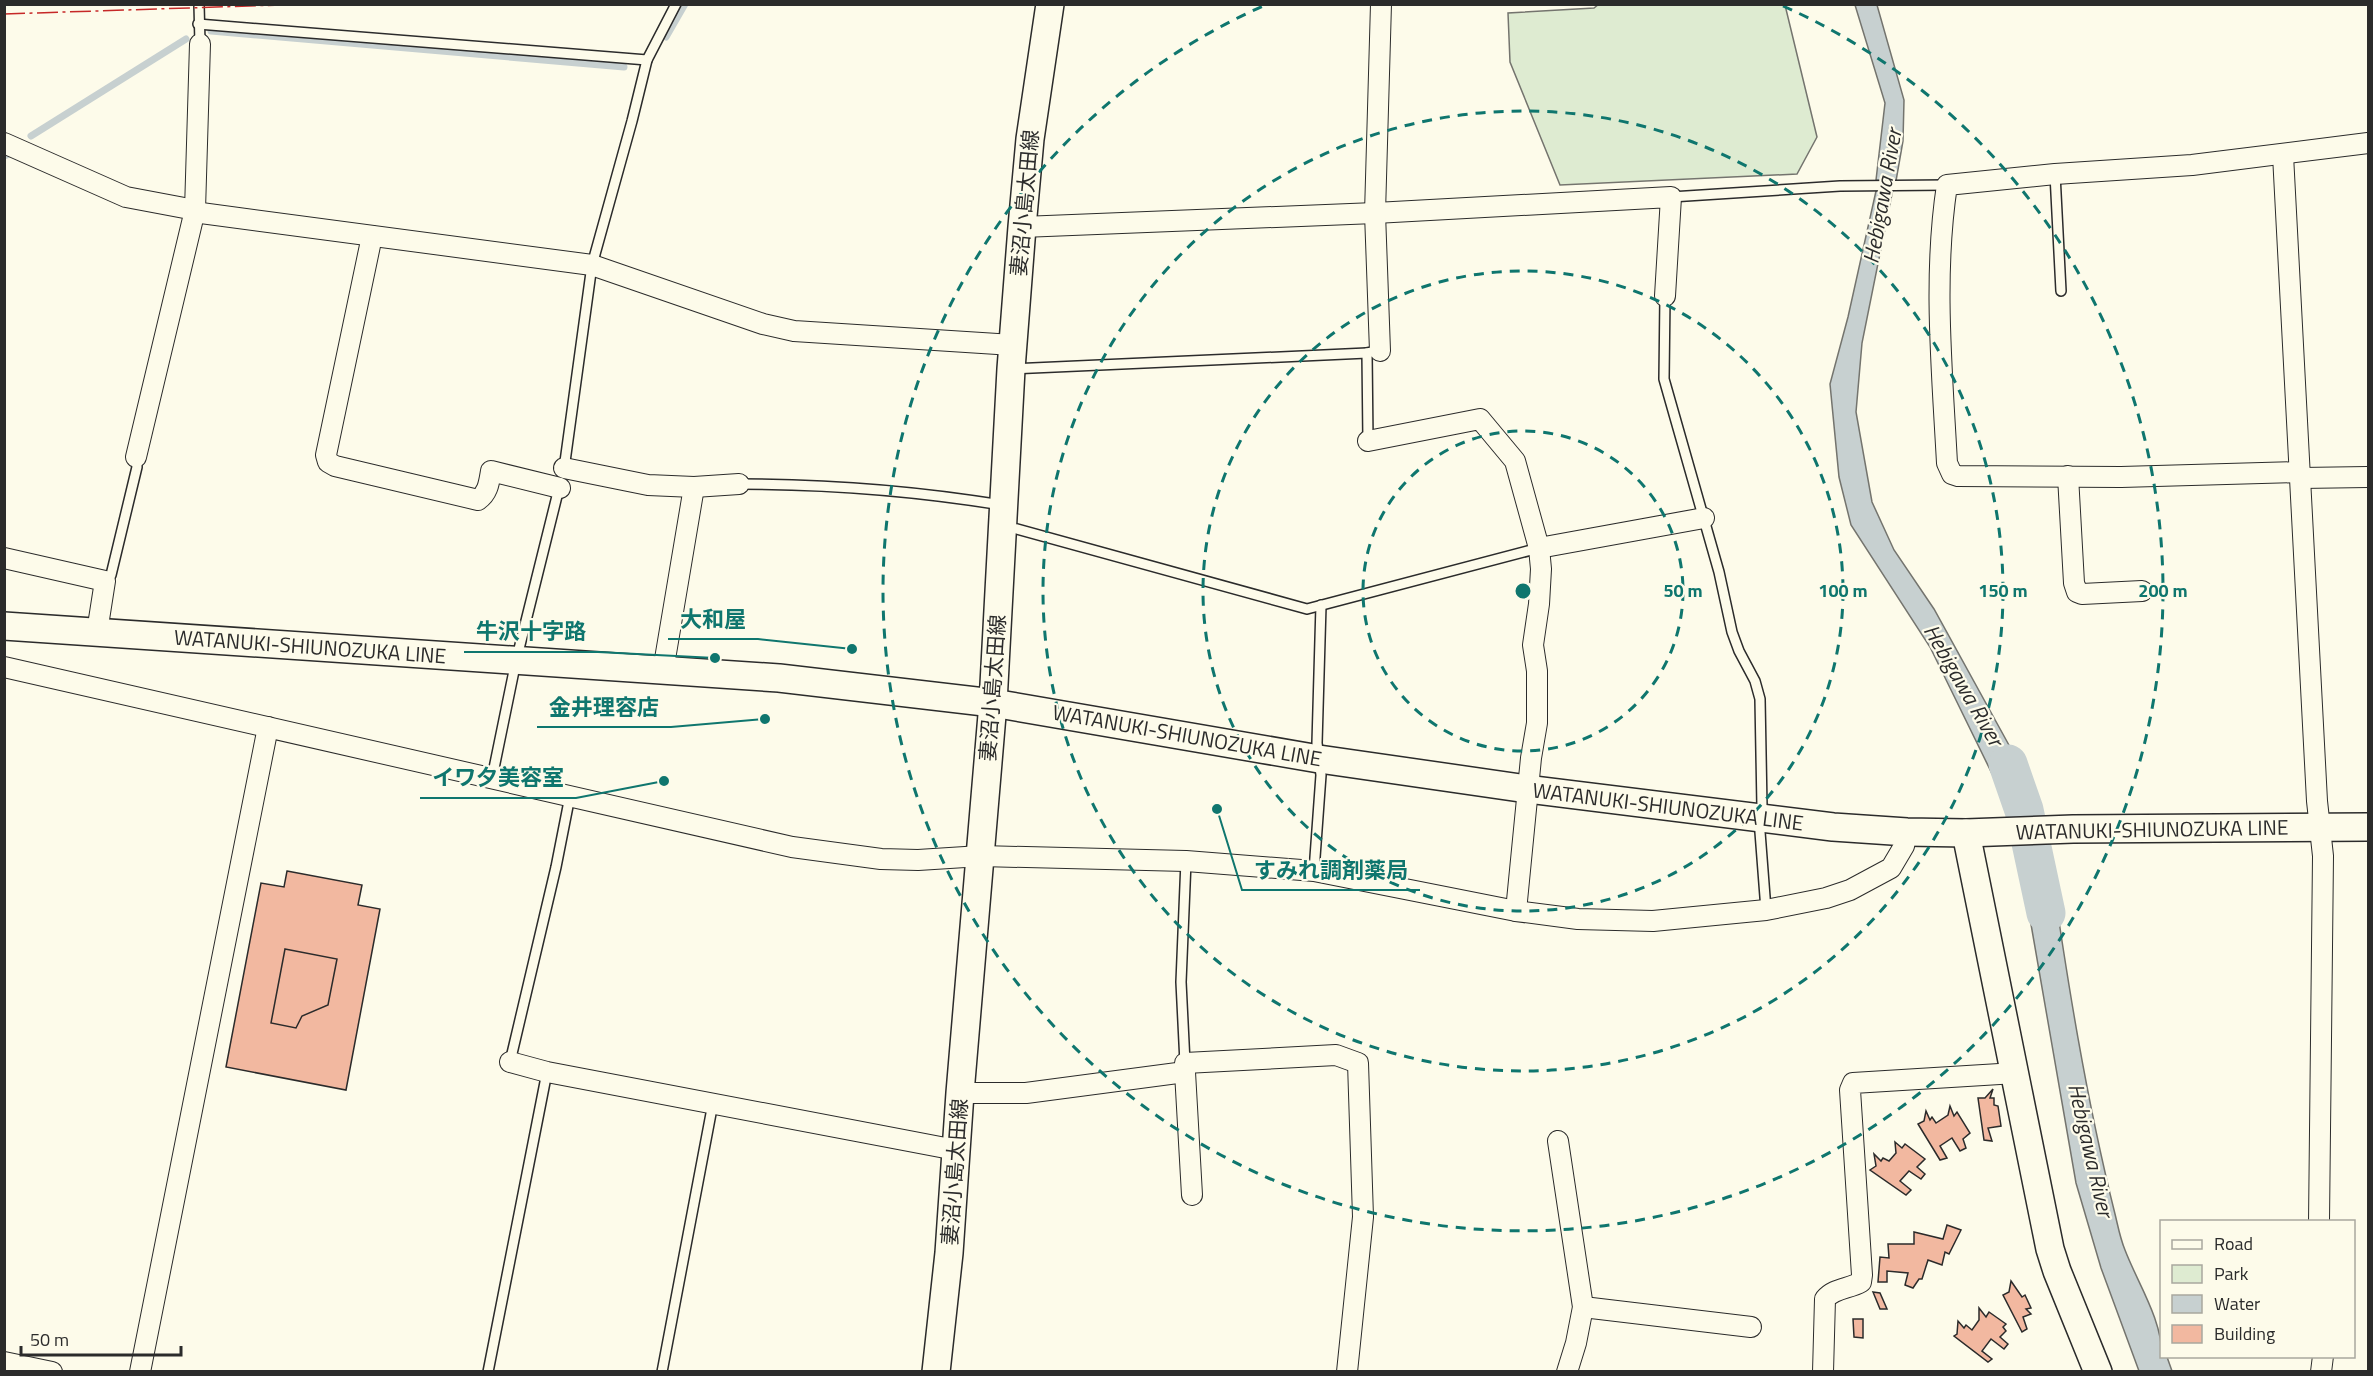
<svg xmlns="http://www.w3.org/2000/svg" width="2373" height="1376" font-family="'Titillium Web','Noto Sans JP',sans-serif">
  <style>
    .green { fill: #deebd1; stroke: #74746e; stroke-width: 1.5 }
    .water { fill: #c7d0d0; stroke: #74746e; stroke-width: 1.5 }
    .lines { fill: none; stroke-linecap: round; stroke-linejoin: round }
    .stream { stroke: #c7d0d0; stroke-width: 7 }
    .river { stroke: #c7d0d0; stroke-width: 39 }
    .building { fill: #f2b8a0; stroke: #2b2b2b; stroke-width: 1.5 }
    .lane-casing { stroke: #2b2b2b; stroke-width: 12 }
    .street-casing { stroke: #2b2b2b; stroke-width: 22 }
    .secondary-casing { stroke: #2b2b2b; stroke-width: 30 }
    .lane { stroke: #fdfbea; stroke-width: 9 }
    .street { stroke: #fdfbea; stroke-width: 20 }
    .secondary { stroke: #fdfbea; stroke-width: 27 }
    .power { stroke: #c62828; stroke-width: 1.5; stroke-dasharray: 21 4.5 3 4.5; stroke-linecap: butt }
    .ring { fill: none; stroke: #0f766e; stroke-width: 3; stroke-dasharray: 10 8 }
    .labels { text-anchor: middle; stroke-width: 4.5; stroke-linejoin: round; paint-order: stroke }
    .street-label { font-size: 21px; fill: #2b2b2b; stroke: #fdfbea }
    .water-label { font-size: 22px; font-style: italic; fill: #2b2b2b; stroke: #fdfbea }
    .centre { fill: #0f766e; stroke: #fdfbea; stroke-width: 3 }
    .ring-label { font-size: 18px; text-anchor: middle; font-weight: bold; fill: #0f766e; stroke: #fdfbea; stroke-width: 4.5; stroke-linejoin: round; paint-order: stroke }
    .leader { fill: none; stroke: #0f766e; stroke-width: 2 }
    .callout-dot { fill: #0f766e; stroke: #fdfbea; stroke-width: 2 }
    .callout-label { font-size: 22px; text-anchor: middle; font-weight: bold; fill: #0f766e; stroke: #fdfbea; stroke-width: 4.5; stroke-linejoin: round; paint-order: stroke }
  </style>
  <rect width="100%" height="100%" fill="#fdfbea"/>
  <path class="green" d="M 1599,4 L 1785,5 L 1817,137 L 1797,174 L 1560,185 L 1510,62 L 1508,13 L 1594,8 Z"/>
  <g class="water">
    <path d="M 1855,5 L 1877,5 L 1904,100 L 1903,141 L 1896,181 L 1876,180 L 1885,103 Z"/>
    <path d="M 1893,189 L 1862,343 L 1856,412 L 1872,502 L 1894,550 L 1934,609 L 2010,747 L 2034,813 L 2008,814 L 2000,790 L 1930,647 L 1851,525 L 1839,477 L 1830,384 L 1848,317 L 1876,191 Z"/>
    <path d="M 2050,860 C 2067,979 2086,1098 2115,1214 C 2118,1226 2120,1238 2125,1250 C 2138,1284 2162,1319 2162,1356 L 2167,1357 L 2172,1371 L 2139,1371 L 2101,1268 L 2076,1183 L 2020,861 Z"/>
  </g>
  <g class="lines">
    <g class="stream">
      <path d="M 211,31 L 624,67"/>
      <path d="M 666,37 L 685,4"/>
      <path d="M 31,136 L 186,39"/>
      <path d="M 4,156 L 7,155"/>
    </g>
    <path class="river" d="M 2008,764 L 2024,810 L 2046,913"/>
  </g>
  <g class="building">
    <path d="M 287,871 L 362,885 L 358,905 L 380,909 L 346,1090 L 226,1067 L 261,883 L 284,887 Z"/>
    <path d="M 285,949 L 337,959 L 328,1005 L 302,1016 L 296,1028 L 271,1023 Z"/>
    <path d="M 1993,1089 L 1990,1098 L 1994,1098 L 1994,1105 L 1998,1106 L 2001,1126 L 1988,1128 L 1992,1141 L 1984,1140 L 1978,1098 L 1985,1098 Z"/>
    <path d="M 1950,1106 L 1954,1116 L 1957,1112 L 1970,1133 L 1963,1139 L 1966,1148 L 1960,1151 L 1952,1138 L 1940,1146 L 1947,1158 L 1940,1160 L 1918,1124 L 1924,1121 L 1926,1111 L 1930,1120 L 1932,1117 L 1936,1123 L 1948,1115 Z"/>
    <path d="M 1895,1142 L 1902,1148 L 1905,1144 L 1925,1159 L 1917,1167 L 1925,1174 L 1921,1179 L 1909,1171 L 1900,1181 L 1911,1190 L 1906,1195 L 1870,1170 L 1876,1166 L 1874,1154 L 1881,1161 L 1883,1158 L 1889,1161 L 1896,1153 Z"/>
    <path d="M 1947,1225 L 1961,1230 L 1949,1254 L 1945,1252 L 1942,1265 L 1928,1260 L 1922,1279 L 1919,1279 L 1913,1288 L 1905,1285 L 1908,1273 L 1887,1271 L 1887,1282 L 1878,1282 L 1880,1257 L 1889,1258 L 1888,1244 L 1914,1244 L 1914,1232 L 1943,1239 Z"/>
    <path d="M 2011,1281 L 2022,1297 L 2025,1295 L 2031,1308 L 2026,1309 L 2031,1314 L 2023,1317 L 2027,1329 L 2022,1332 L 2003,1295 L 2009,1292 Z"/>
    <path d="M 1873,1292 L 1880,1293 L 1887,1309 L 1880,1309 Z"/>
    <path d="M 1979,1308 L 1986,1317 L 1989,1312 L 2006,1324 L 2003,1327 L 2006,1331 L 2000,1337 L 2008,1344 L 2004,1349 L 1991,1339 L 1982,1351 L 1992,1359 L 1988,1362 L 1954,1336 L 1957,1334 L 1958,1321 L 1964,1328 L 1966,1325 L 1972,1330 L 1979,1320 Z"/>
    <path d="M 1853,1319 L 1863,1319 L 1863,1338 L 1854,1337 Z"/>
  </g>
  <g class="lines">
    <g class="lane-casing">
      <g id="lane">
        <path d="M 199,4 L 200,44"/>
        <path d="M 198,24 L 647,60"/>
        <path d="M 2055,174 L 2061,291"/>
        <path d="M 1671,197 L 1840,186 L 1947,185"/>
        <path d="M 1665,296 L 1664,379 L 1719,572 L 1732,632 L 1739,651 L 1755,681 L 1760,699 L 1762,807 L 1759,819 L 1766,910"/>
        <path d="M 1013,369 L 1367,353"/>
        <path d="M 1368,441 L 1367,353 L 1372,352"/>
        <path d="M 564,469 L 592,265 L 632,121 L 647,60 L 676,4"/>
        <path d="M 739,484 C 826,484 916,491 1002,505"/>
        <path d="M 1006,526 L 1307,609 L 1539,548"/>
        <path d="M 105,581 L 111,575 L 137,467 L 136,457"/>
        <path d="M 492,778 L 516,661 L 559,488"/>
        <path d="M 1314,871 L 1321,775 L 1317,743 L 1321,605"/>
        <path d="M 510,1062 L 556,867 L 570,796"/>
        <path d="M 1185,1063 L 1181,982 L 1186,861"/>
        <path d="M 488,1372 L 547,1072"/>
        <path d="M 662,1372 L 713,1103"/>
      </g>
    </g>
    <g class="street-casing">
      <g id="street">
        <path d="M 4,143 L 126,197 L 195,210 L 201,213 L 592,265 L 763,324 L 794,331 L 1013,345"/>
        <path d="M 2283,155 L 2317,801 L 2323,856 L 2319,1222"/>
        <path d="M 1022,227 L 1375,213 L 1671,197 L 1665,296"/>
        <path d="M 372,236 L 326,455 L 328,462 L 335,466 L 478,500 C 488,493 489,483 491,471 L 560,488"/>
        <path d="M 1380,351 L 1375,213 L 1381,4"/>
        <path d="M 1368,441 L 1480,419 L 1515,461 L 1539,548 L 1541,569 L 1539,604 L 1533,645 L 1537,671 L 1537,723 L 1531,758 L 1516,911"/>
        <path d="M 136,457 L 195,210 L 200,44"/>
        <path d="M 564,468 L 648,485 L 694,487 L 739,484"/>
        <path d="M 2300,472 L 2121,477 L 1958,476 L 1952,474 L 1947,463 C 1942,370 1933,276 1947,185 L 2055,174 L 2192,165 L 2368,143"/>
        <path d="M 2068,476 L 2074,583 L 2077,592 L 2082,594 L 2142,591"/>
        <path d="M 2301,478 L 2368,477"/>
        <path d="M 1539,548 L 1704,518"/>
        <path d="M 4,558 L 105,581 L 97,632"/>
        <path d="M 4,667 L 792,847 L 881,859 L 918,860 L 981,856 L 1186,861 L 1314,871 L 1516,911 L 1578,919 L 1653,921 L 1766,910 L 1826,898 L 1850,890 L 1891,868 L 1904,846 L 1907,832"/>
        <path d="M 663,671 L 694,487"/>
        <path d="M 510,1062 L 547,1072 L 956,1150"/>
        <path d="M 1185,1072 L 1192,1195"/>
        <path d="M 960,1093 L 1026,1093 L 1185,1072 L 1185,1063 L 1336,1055 L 1358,1063 L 1363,1217 L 1347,1372"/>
        <path d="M 1558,1141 L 1583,1307 L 1576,1343 L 1567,1372"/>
        <path d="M 1583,1307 L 1751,1327"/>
        <path d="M 4,1362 L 52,1372"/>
        <path d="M 140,1372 L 268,727"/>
        <path d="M 1823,1372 L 1825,1299 C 1834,1288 1849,1289 1861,1282 L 1862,1275 L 1850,1090 L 1853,1083 L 2016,1073"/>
        <path d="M 2321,1372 L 2323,1356"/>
      </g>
    </g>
    <g class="secondary-casing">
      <g id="secondary">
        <path d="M 4,626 L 779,678 L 993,703 L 1319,759 L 1527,789 L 1833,827 L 1907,832 L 1966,833 L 2073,829 L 2368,827"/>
        <path d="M 1966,833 L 2050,1249 L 2057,1271 L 2098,1372"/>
        <path d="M 936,1372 L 949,1253 L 960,1093 L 993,703 L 1011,369 L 1022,227 L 1030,139 L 1050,4"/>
      </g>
    </g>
    <use href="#lane" class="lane"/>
    <use href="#street" class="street"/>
    <use href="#secondary" class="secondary"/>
    <path class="power" d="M 4,14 L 310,4"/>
  </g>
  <g class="ring">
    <circle cx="1523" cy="591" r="160"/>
    <circle cx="1523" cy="591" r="320"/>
    <circle cx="1523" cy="591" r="480"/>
    <path d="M1783 6A640 640 0 1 1 1263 6"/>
  </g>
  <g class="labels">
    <g class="street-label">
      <text transform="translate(1025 203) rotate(-85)" y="7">妻沼小島太田線</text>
      <text transform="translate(310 647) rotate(4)" y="7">WATANUKI-SHIUNOZUKA LINE</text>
      <text transform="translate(993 688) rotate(-86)" y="7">妻沼小島太田線</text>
      <text transform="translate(1187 736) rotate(10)" y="7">WATANUKI-SHIUNOZUKA LINE</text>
      <text transform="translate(1668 807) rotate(7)" y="7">WATANUKI-SHIUNOZUKA LINE</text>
      <text transform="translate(2152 830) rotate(-1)" y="7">WATANUKI-SHIUNOZUKA LINE</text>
      <text transform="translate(955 1172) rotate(-86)" y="7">妻沼小島太田線</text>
    </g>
    <g class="water-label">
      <text transform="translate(1882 196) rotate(-80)" y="8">Hebigawa River</text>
      <text transform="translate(1964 685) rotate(60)" y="8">Hebigawa River</text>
      <text transform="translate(2091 1150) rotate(77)" y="8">Hebigawa River</text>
    </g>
  </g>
  <circle cx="1523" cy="591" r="9" class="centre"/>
  <g class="ring-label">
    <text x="1683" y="597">50 m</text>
    <text x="1843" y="597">100 m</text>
    <text x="2003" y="597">150 m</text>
    <text x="2163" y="597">200 m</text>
  </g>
  <path class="leader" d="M852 649L758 639H668M715 658L598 652H464M765 719L671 727H537M664 781L576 798H420M1217 809L1242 890H1420"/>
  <g class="callout-dot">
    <circle cx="852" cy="649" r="6"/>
    <circle cx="715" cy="658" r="6"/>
    <circle cx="765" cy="719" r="6"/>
    <circle cx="664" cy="781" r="6"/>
    <circle cx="1217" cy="809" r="6"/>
  </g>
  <g class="callout-label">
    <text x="713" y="627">大和屋</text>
    <text x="531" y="639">牛沢十字路</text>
    <text x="604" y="715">金井理容店</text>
    <text x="498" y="785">イワ夕美容室</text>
    <text x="1331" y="878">すみれ調剤薬局</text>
  </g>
  <rect width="2373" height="1376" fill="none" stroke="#2b2b2b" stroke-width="12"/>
  <rect x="2160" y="1220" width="195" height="138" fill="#fdfbea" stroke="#a9a89e" stroke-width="1.5"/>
  <rect x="2172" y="1240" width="30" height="9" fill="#fdfbea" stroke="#a9a89e" stroke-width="1.5"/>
  <text x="2214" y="1250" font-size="18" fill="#2b2b2b">Road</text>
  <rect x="2172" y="1265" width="30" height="18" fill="#deebd1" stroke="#a9a89e" stroke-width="1.5"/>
  <text x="2214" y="1280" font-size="18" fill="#2b2b2b">Park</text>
  <rect x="2172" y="1295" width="30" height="18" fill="#c7d0d0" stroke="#a9a89e" stroke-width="1.5"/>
  <text x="2214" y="1310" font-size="18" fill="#2b2b2b">Water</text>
  <rect x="2172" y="1325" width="30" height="18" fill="#f2b8a0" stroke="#a9a89e" stroke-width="1.5"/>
  <text x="2214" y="1340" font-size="18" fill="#2b2b2b">Building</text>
  <path d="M21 1346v9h160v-9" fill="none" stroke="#2b2b2b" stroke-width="3"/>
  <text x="30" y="1346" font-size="18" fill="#2b2b2b" stroke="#fdfbea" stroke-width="4.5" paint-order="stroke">50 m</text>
</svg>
